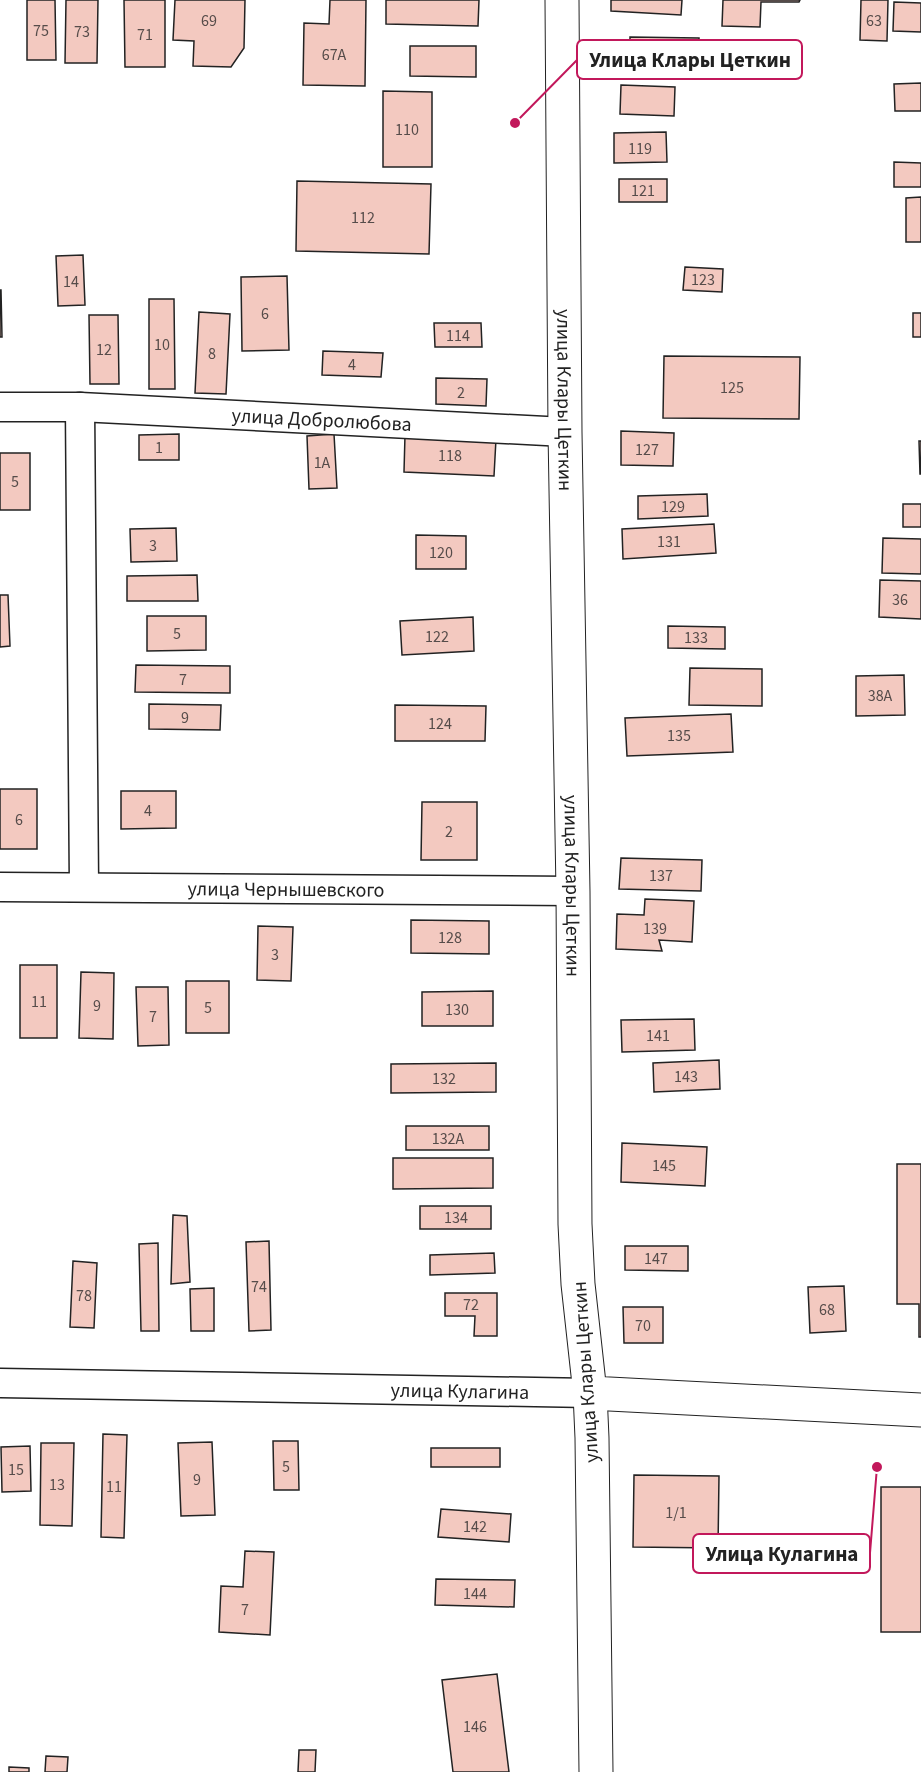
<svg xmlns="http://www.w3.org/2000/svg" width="921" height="1772" font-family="'Source Sans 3',sans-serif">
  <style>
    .building { fill: #f3c9c0; stroke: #222; stroke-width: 1.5 }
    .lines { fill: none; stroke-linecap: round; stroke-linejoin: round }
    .minor-casing { stroke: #222; stroke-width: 31 }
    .tertiary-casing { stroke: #222; stroke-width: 35 }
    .secondary-casing { stroke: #222; stroke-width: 35 }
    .minor { stroke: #fff; stroke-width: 28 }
    .tertiary { stroke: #fff; stroke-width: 33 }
    .secondary { stroke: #fff; stroke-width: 33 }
    .labels { text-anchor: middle; stroke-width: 4.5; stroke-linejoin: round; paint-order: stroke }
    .number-label { font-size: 16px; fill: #564c4a }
    .street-label { font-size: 20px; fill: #222; stroke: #fff }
    .leader { fill: none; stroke: #c2185b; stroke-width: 2 }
    .callout-dot { fill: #c2185b; stroke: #fff; stroke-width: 2 }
    .callout { fill: #fff; stroke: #c2185b; stroke-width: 2 }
    .callout-label { font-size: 21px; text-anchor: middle; font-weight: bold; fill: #222 }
  </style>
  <rect width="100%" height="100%" fill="#fff"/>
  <g class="building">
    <path d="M 27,0 L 55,0 L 56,60 L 27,60 Z"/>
    <path d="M 66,0 L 98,0 L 97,63 L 65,63 Z"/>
    <path d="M 124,0 L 165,0 L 165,67 L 125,67 Z"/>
    <path d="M 175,0 L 245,0 L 244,48 L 231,67 L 193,66 L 194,41 L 173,40 Z"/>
    <path d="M 330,0 L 366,0 L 365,86 L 303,85 L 304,23 L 329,24 Z"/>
    <path d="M 386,0 L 479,0 L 478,26 L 386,24 Z"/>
    <path d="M 611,0 L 682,0 L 681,15 L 611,11 Z"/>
    <path d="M 723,0 L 800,0 L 799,2 L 761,2 L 760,27 L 722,26 Z"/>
    <path d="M 861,0 L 888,0 L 887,41 L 860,40 Z"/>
    <path d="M 894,2 L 921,3 L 921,32 L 893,31 Z"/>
    <path d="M 630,37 L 699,38 L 699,68 L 630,67 Z"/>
    <path d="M 410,46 L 476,46 L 476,77 L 410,76 Z"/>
    <path d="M 921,83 L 921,111 L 895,111 L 894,84 Z"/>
    <path d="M 621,85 L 675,87 L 674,116 L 620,114 Z"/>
    <path d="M 383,91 L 432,92 L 432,167 L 383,167 Z"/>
    <path d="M 666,132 L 667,162 L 614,163 L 614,133 Z"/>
    <path d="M 894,162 L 921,163 L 921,187 L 894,187 Z"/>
    <rect x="619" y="179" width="48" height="23"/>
    <path d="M 297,181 L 431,184 L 429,254 L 296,251 Z"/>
    <path d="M 921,197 L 921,242 L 906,242 L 906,198 Z"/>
    <path d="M 83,255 L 85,305 L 58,306 L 56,256 Z"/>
    <path d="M 685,267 L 723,269 L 722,292 L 683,290 Z"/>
    <path d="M 287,276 L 289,350 L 242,351 L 241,277 Z"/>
    <path d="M 0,290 L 1,290 L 2,337 L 0,337 Z"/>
    <path d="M 149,299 L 174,299 L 175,389 L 149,389 Z"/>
    <path d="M 199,312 L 230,314 L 226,394 L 195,393 Z"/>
    <rect x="913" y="313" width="8" height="24"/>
    <path d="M 89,315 L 118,315 L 119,384 L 90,384 Z"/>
    <path d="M 434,323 L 481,323 L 482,347 L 435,347 Z"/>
    <path d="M 323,351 L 383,353 L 381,377 L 322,375 Z"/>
    <path d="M 664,356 L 800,357 L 799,419 L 663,418 Z"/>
    <path d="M 436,378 L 487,379 L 486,406 L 436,404 Z"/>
    <path d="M 621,431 L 674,433 L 673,466 L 621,465 Z"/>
    <path d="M 179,434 L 179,460 L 139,460 L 139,435 Z"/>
    <path d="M 334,434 L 337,488 L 309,489 L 307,436 Z"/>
    <path d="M 405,435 L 496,439 L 494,476 L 404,472 Z"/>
    <path d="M 919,441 L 921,441 L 921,474 L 920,474 Z"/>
    <rect x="0" y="453" width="30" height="57"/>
    <path d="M 707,494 L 708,516 L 638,519 L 638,496 Z"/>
    <rect x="903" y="504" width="18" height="23"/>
    <path d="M 714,524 L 716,553 L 623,559 L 622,529 Z"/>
    <path d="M 176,528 L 177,561 L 131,562 L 130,529 Z"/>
    <path d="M 416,535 L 466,536 L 466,569 L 416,569 Z"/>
    <path d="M 883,538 L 921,539 L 921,574 L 882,573 Z"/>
    <path d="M 197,575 L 198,601 L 127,601 L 127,576 Z"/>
    <path d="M 880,580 L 921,581 L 921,619 L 879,617 Z"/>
    <path d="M 0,595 L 8,595 L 10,646 L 0,647 Z"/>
    <path d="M 147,616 L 206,616 L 206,650 L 147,651 Z"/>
    <path d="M 473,617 L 474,651 L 402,655 L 400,621 Z"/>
    <path d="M 668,626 L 725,627 L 725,649 L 668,648 Z"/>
    <path d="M 136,665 L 230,666 L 230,693 L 135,692 Z"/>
    <path d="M 690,668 L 762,669 L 762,706 L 689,705 Z"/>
    <path d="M 904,675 L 905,715 L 856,716 L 856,676 Z"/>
    <path d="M 149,704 L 221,705 L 220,730 L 149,729 Z"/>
    <path d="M 395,705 L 486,706 L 485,741 L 395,741 Z"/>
    <path d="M 731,714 L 733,752 L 627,756 L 625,718 Z"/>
    <rect x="0" y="789" width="37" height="60"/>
    <path d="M 121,791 L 176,791 L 176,828 L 121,829 Z"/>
    <path d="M 422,802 L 477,802 L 477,860 L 421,860 Z"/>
    <path d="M 621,858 L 702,860 L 701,891 L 619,889 Z"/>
    <path d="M 645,899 L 694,901 L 692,942 L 659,940 L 662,951 L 616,949 L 617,914 L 644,915 Z"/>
    <path d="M 411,920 L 489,921 L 489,954 L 411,953 Z"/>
    <path d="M 258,926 L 293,927 L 291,981 L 257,980 Z"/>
    <rect x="20" y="965" width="37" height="73"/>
    <path d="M 81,972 L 114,973 L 113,1039 L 79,1038 Z"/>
    <rect x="186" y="981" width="43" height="52"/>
    <path d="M 136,987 L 168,987 L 169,1045 L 138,1046 Z"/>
    <path d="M 493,991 L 493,1026 L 422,1026 L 422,992 Z"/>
    <path d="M 694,1019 L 695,1050 L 622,1052 L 621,1020 Z"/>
    <path d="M 719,1060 L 720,1089 L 654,1092 L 653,1063 Z"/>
    <path d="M 496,1063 L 496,1092 L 391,1093 L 391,1064 Z"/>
    <rect x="406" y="1126" width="83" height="24"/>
    <path d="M 622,1143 L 707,1147 L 705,1186 L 621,1182 Z"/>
    <path d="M 393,1158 L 493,1158 L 493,1188 L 393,1189 Z"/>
    <path d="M 897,1164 L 921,1164 L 921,1337 L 919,1337 L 919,1304 L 897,1304 Z"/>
    <rect x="420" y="1206" width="71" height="23"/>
    <path d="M 173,1215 L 187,1216 L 190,1282 L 171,1284 Z"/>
    <path d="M 269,1241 L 271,1330 L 249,1331 L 246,1242 Z"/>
    <path d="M 158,1243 L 159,1331 L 141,1331 L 139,1244 Z"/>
    <path d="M 625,1246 L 688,1246 L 688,1271 L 625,1270 Z"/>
    <path d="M 494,1253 L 495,1273 L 430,1275 L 430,1255 Z"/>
    <path d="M 73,1261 L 97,1263 L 94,1328 L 70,1327 Z"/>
    <path d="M 844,1286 L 846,1331 L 810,1333 L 808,1287 Z"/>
    <path d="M 214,1288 L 214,1331 L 191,1331 L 190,1289 Z"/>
    <path d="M 445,1293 L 497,1293 L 497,1336 L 474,1336 L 475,1316 L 445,1316 Z"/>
    <path d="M 623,1307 L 663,1307 L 663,1343 L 624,1343 Z"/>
    <path d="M 103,1434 L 127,1435 L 124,1538 L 101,1537 Z"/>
    <path d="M 273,1441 L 298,1441 L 299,1490 L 274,1490 Z"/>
    <path d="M 212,1442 L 215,1515 L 181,1516 L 178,1443 Z"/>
    <path d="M 41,1443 L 74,1443 L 72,1526 L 40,1525 Z"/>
    <path d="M 30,1446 L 31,1491 L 2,1492 L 1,1447 Z"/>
    <rect x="431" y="1448" width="69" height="19"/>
    <path d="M 634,1475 L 719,1476 L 718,1548 L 633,1547 Z"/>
    <rect x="881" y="1487" width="40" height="145"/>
    <path d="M 441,1509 L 511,1514 L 509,1542 L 438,1537 Z"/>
    <path d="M 245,1551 L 274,1552 L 270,1635 L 219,1632 L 221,1586 L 243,1587 Z"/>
    <path d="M 436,1579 L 515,1580 L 514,1607 L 435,1605 Z"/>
    <path d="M 497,1674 L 509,1772 L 453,1772 L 442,1680 Z"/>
    <path d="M 299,1750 L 316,1750 L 315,1772 L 298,1772 Z"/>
    <path d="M 46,1756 L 68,1757 L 67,1772 L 45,1772 Z"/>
    <path d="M 9,1767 L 29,1768 L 29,1772 L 9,1772 Z"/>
  </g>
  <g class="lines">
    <g class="minor-casing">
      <g id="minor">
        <path id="s1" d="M 0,407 L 80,407 L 565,432"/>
        <path d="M 80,407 L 84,886"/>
        <path id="s2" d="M 0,887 L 573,891"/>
        <path id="s3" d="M 0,1383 L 590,1393"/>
      </g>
    </g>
    <g class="tertiary-casing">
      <path id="tertiary" d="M 590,1393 L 592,1438 L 596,1772"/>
    </g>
    <g class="secondary-casing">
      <g id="secondary">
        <path id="s4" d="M 562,0 L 565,432 L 573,891 L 575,1224 L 578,1284 L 590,1393 L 921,1410"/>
      </g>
    </g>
    <use href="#minor" class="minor"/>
    <use href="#tertiary" class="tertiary"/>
    <use href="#secondary" class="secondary"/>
  </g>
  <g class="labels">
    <g class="number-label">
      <text x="209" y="26">69</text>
      <text x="874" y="26">63</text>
      <text x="41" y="36">75</text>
      <text x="82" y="37">73</text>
      <text x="145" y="40">71</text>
      <text x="334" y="60">67А</text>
      <text x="407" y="135">110</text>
      <text x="640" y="154">119</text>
      <text x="643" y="196">121</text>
      <text x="363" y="223">112</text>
      <text x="703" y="285">123</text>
      <text x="71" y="287">14</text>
      <text x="265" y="319">6</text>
      <text x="458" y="341">114</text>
      <text x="162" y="350">10</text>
      <text x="104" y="355">12</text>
      <text x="212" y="359">8</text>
      <text x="352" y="370">4</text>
      <text x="732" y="393">125</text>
      <text x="461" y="398">2</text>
      <text x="159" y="453">1</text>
      <text x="647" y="455">127</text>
      <text x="450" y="461">118</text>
      <text x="322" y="468">1А</text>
      <text x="15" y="487">5</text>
      <text x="673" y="512">129</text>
      <text x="669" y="547">131</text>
      <text x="153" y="551">3</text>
      <text x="441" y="558">120</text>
      <text x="900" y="605">36</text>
      <text x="177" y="639">5</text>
      <text x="437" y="642">122</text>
      <text x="696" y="643">133</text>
      <text x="183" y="685">7</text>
      <text x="880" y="701">38А</text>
      <text x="185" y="723">9</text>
      <text x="440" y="729">124</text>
      <text x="679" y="741">135</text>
      <text x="148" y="816">4</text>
      <text x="19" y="825">6</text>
      <text x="449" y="837">2</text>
      <text x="661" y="881">137</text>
      <text x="655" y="934">139</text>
      <text x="450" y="943">128</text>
      <text x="275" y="960">3</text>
      <text x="39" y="1007">11</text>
      <text x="97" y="1011">9</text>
      <text x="208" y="1013">5</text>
      <text x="457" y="1015">130</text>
      <text x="153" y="1022">7</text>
      <text x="658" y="1041">141</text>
      <text x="686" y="1082">143</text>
      <text x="444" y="1084">132</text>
      <text x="448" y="1144">132А</text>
      <text x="664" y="1171">145</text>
      <text x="456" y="1223">134</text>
      <text x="656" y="1264">147</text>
      <text x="259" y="1292">74</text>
      <text x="84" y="1301">78</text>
      <text x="471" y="1310">72</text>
      <text x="827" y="1315">68</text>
      <text x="643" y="1331">70</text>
      <text x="286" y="1472">5</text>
      <text x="16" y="1475">15</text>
      <text x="197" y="1485">9</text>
      <text x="57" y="1490">13</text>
      <text x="114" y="1492">11</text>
      <text x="676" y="1518">1/1</text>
      <text x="475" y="1532">142</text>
      <text x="475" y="1599">144</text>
      <text x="245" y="1615">7</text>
      <text x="475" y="1732">146</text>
    </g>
    <g class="street-label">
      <text dy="7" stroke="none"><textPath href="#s4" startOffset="400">улица Клары Цеткин</textPath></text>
      <text dy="7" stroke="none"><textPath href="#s1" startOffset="322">улица Добролюбова</textPath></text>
      <text dy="7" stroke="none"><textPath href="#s4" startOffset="886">улица Клары Цеткин</textPath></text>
      <text dy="7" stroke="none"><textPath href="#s2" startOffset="286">улица Чернышевского</textPath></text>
      <text transform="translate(585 1372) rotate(-94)" y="7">улица Клары Цеткин</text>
      <text dy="7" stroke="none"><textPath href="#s3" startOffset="460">улица Кулагина</textPath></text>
    </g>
  </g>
  <path class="leader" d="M515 123L577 60M877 1467L870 1553"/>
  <g class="callout-dot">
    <circle cx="515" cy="123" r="6"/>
    <circle cx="877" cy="1467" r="6"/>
  </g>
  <g class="callout">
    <rect x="577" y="40" width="225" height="39" rx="6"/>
    <rect x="693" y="1534" width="177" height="39" rx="6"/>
  </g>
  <g class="callout-label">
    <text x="690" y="67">Улица Клары Цеткин</text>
    <text x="782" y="1561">Улица Кулагина</text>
  </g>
</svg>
